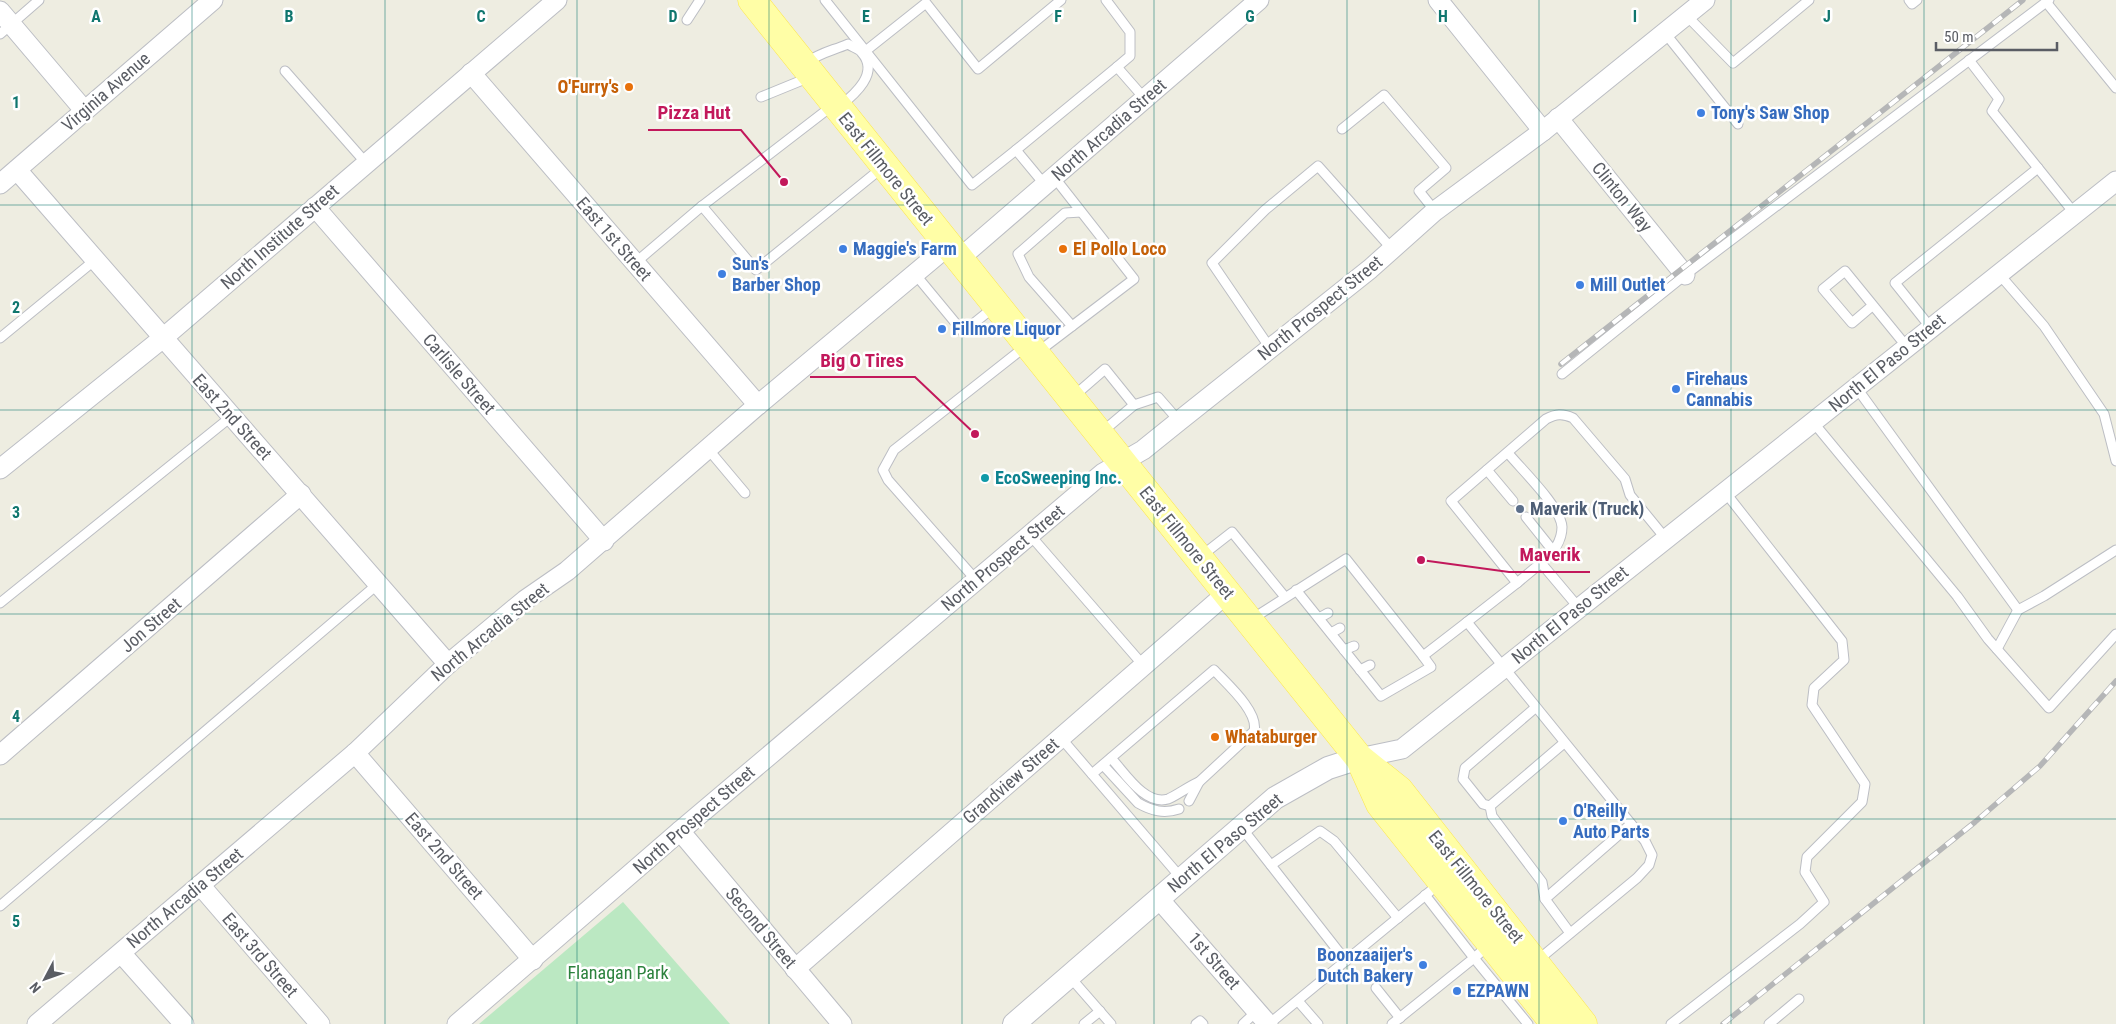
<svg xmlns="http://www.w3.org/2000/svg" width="2116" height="1024" font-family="'Roboto Condensed',sans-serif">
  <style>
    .green { fill: #bbe8c2 }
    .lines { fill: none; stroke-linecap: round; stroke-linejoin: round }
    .service-casing { stroke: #bcbec4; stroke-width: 11 }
    .minor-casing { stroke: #bcbec4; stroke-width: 21 }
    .tertiary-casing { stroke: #bcbec4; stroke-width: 24 }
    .primary-casing { stroke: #fde64c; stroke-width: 29 }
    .service { stroke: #fff; stroke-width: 9 }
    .minor { stroke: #fff; stroke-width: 19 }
    .tertiary { stroke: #fff; stroke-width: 22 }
    .primary { stroke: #fffea6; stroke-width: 28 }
    .rail-casing { stroke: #b5b6b7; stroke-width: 5.5 }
    .rail { stroke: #fff; stroke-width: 4; stroke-dasharray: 11; stroke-linecap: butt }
    .grid { fill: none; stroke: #0f766e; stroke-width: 1; stroke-opacity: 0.55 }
    .food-dot { fill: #e8710a; stroke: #fff; stroke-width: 2 }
    .shop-dot { fill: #3f7fe0; stroke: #fff; stroke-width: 2 }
    .culture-dot { fill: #0f9aa8; stroke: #fff; stroke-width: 2 }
    .service-dot { fill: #5c6f8a; stroke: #fff; stroke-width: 2 }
    .labels { text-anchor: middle; stroke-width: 5; stroke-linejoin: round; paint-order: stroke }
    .food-label { font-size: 18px; font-weight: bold; fill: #c56008; stroke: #fff; text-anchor: start }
    .street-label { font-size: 18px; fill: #5a5d64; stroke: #fff }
    .shop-label { font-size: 18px; font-weight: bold; fill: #366cbe; stroke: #fff; text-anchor: start }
    .culture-label { font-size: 18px; font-weight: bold; fill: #0d838f; stroke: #fff; text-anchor: start }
    .service-label { font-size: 18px; font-weight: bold; fill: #4e5e75; stroke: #fff; text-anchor: start }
    .park-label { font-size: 18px; fill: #2c823d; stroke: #fff }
    .grid-label { font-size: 16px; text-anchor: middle; font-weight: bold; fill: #0f766e; stroke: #fff; stroke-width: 5; stroke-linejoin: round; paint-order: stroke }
    .leader { fill: none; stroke: #c2185b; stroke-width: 2 }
    .callout-dot { fill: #c2185b; stroke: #fff; stroke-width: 2 }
    .callout-label { font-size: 19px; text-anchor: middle; font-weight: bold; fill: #c2185b; stroke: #fff; stroke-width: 5; stroke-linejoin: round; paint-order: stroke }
  </style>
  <rect width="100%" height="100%" fill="#eeede1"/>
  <path class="green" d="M 623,902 L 730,1024 L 479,1024 Z"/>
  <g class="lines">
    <g class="service-casing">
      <g id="service">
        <path d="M 825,0 L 972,185 L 1016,150"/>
        <path d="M 1106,0 L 1130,32 L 1130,56 L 1117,67"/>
        <path d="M 1909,0 L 1912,4 L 1917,0"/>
        <path d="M 2046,2 L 2116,88"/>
        <path d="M 1686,15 L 1733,63 L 1809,0"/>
        <path d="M 687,20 L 700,0"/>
        <path d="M 1665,33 L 1738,124"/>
        <path d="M 0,34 L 39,0"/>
        <path d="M 863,53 L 926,3 L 978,69 L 1061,0"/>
        <path d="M 1969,60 L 1999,99 L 1992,111 L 2075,214"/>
        <path d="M 806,63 C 821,52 832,51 848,44 C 852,47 860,49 862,53 C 880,73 854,95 840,106"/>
        <path d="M 285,71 L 366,163"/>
        <path d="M 761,97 L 810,77"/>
        <path d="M 1342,129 L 1384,95 L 1446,168 L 1419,191 L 1435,211"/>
        <path d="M 1045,185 L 1016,150 L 1117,67 L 1145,99"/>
        <path d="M 702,206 L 832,106"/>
        <path d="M 635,263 L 702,206 L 756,270 L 883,167"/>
        <path d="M 915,274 L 963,332 L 994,307"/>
        <path d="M 1999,274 L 2044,326 L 2104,414 L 2116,461"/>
        <path d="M 1872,306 L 1852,323 L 1823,289 L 1845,271 L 1907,347"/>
        <path d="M 1072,326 L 1029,277 L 1018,254 L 1065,213 L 1081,212"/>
        <path d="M 1931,328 L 1895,283 L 2038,168"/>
        <path d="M 0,338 L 95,260"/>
        <path d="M 1270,348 L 1212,263 L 1265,210 L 1318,166 L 1392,249"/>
        <path d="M 1038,352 L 1134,279 L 1054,177"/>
        <path d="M 1562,374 L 1685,275 L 2049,0"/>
        <path d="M 1856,387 L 2018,610"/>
        <path d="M 1074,396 L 1105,369 L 1134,405 L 1158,397 L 1179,421"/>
        <path d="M 1813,422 L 1957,596 L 1988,639 L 2049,708 L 2116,634"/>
        <path d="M 1102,432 L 1134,405"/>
        <path d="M 708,449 L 745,493"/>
        <path d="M 1508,453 C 1521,469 1561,507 1562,527 C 1562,542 1551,555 1541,563"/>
        <path d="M 1487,470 L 1513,501"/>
        <path d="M 1526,517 L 1554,552"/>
        <path d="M 1030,535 L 1143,665"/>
        <path d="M 1200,557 L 1232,532 L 1285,597"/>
        <path d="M 976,580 L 888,480 L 883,470 L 894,450 L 1026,346"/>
        <path d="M 1517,583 L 1467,622 L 1645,841 L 1652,855 L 1649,865 L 1637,878 L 1538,960"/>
        <path d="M 1296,590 L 1381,696 L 1431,667 L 1423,656"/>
        <path d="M 0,603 L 232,416"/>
        <path d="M 1579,608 L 1541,563 L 1517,583 L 1451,501 L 1546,419 C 1556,414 1562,413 1573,418 L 1625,479 L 1630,495 L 1666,539"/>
        <path d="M 1319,618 L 1328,613"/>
        <path d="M 1252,619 L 1346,559 L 1423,656 L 1467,622"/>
        <path d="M 1331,633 L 1340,628"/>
        <path d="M 1997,649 L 2018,610 L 2044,596 L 2116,550"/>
        <path d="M 1344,650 L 1354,646"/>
        <path d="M 1360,670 L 1370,665"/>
        <path d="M 1061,738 L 1182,879"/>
        <path d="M 1564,743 L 1490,806 L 1492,816 L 1542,882 L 1545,899 L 1570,933"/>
        <path d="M 1111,758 C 1125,773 1145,806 1168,799 C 1174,797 1191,785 1199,782"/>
        <path d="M 1103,765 L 1138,803 C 1152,811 1164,814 1179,809"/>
        <path d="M 1092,774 L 1214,670 C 1227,684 1259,712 1254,731 L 1199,782 L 1189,801"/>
        <path d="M 1490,806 L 1483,804 L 1463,779 L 1465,768 L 1535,708"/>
        <path d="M 1241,827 L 1346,961"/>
        <path d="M 1271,865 L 1320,831 L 1334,841 L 1398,918"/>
        <path d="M 1545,899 L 1631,824"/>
        <path d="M 0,906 L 379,583"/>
        <path d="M 1489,945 L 1474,958 L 1528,1024"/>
        <path d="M 1070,977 L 1111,1024"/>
        <path d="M 1376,988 L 1400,1018"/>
        <path d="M 1298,1001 L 1318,1024"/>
        <path d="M 1084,1024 L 1100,1011"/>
        <path d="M 1196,1024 L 1200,1021 L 1203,1024"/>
        <path d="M 1243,1024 L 1257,1011"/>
        <path d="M 1269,1024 L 1439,884"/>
        <path d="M 1392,1024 L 1474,958 L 1425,895"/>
        <path d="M 1671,1024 L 1800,924 L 1824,902 L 1805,872 L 1807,857 L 1862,802 L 1865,784 L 1812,705 L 1814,688 L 1844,660 L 1842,641 L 1725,492"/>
        <path d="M 1769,1024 L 1799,999"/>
      </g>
    </g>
    <g class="minor-casing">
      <g id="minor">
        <path d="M 1438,0 L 1543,131"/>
        <path d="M 0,11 L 84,110"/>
        <path d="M 471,73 L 758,405"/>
        <path d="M 1558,118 L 1685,275"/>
        <path d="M 17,170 L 448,664"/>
        <path d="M 0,184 L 213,0"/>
        <path d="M 315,207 L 604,541"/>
        <path d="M 959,259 L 1259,0"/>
        <path d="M 0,469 L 163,338 L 557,0"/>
        <path d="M 355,753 L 533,960"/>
        <path d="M 0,755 L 301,494"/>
        <path d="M 1359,758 L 1402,749 L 2116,181"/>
        <path d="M 680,831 L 842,1024"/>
        <path d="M 200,885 L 320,1024"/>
        <path d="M 1159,899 L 1268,1024"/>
        <path d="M 121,953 L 184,1024"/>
        <path d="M 795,969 L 1227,593"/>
        <path d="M 37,1024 L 355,753 L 448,664 L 525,600 L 567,571 L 758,405 L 948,246"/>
        <path d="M 457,1024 L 680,831 L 1103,473 L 1143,450 L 1179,421 L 1370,269 L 1435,211 L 1543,131 L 1705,0"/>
      </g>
    </g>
    <g class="tertiary-casing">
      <path id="tertiary" d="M 1014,1024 L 1275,798 L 1328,768 L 1359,758"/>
    </g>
    <g class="primary-casing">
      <g id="primary">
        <path d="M 752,0 L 1359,758 L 1399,790 L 1583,1024"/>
        <path d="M 1362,764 L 1380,804 L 1555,1024"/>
      </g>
    </g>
    <use href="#service" class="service"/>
    <use href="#minor" class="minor"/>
    <use href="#tertiary" class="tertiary"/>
    <use href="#primary" class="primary"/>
    <g class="rail-casing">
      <g id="rail">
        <path d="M 1561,364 L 2023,0"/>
        <path d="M 1723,1024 L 1975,822 L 2040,766 L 2116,681"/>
      </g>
    </g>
    <use href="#rail" class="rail"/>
  </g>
  <path class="grid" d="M 192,0 L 192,1024M 385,0 L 385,1024M 577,0 L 577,1024M 769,0 L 769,1024M 962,0 L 962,1024M 1154,0 L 1154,1024M 1347,0 L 1347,1024M 1539,0 L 1539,1024M 1731,0 L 1731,1024M 1924,0 L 1924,1024M 0,205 L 2116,205M 0,410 L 2116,410M 0,614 L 2116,614M 0,819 L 2116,819"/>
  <g class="food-dot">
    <circle cx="629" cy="87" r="5"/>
    <circle cx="1063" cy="249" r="5"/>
    <circle cx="1215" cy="737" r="5"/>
  </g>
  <g class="shop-dot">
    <circle cx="1701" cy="113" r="5"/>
    <circle cx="843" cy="249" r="5"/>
    <circle cx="722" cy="274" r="5"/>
    <circle cx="1580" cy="285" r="5"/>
    <circle cx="942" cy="329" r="5"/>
    <circle cx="1676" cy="389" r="5"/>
    <circle cx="1563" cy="821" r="5"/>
    <circle cx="1423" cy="965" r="5"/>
    <circle cx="1457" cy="991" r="5"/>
  </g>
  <circle class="culture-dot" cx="985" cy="478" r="5"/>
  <circle class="service-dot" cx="1520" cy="509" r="5"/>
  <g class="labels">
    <g class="food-label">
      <text x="619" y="93" text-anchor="end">O'Furry's</text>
      <text x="1073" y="255">El Pollo Loco</text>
      <text x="1225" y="743">Whataburger</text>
    </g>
    <g class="street-label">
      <text transform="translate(106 92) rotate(-41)" y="6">Virginia Avenue</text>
      <text transform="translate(1109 130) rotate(-41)" y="6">North Arcadia Street</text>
      <text transform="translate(886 169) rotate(51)" y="6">East Fillmore Street</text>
      <text transform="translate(1622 197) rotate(51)" y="6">Clinton Way</text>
      <text transform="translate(280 237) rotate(-41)" y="6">North Institute Street</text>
      <text transform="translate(614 239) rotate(49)" y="6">East 1st Street</text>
      <text transform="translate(1320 308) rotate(-39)" y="6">North Prospect Street</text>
      <text transform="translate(1887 363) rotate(-39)" y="6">North El Paso Street</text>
      <text transform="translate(459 374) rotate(49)" y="6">Carlisle Street</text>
      <text transform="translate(232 417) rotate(48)" y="6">East 2nd Street</text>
      <text transform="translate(1187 543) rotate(51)" y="6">East Fillmore Street</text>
      <text transform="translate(1003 558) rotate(-40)" y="6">North Prospect Street</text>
      <text transform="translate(1570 615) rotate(-39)" y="6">North El Paso Street</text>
      <text transform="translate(151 625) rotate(-41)" y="6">Jon Street</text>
      <text transform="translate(490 632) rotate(-39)" y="6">North Arcadia Street</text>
      <text transform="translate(1011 781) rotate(-41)" y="6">Grandview Street</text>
      <text transform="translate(694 820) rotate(-41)" y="6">North Prospect Street</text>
      <text transform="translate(1225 843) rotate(-40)" y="6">North El Paso Street</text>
      <text transform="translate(444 856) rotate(49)" y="6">East 2nd Street</text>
      <text transform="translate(1476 887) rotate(51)" y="6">East Fillmore Street</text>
      <text transform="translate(185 898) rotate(-40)" y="6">North Arcadia Street</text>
      <text transform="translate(761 928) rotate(50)" y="6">Second Street</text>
      <text transform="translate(260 955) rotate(49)" y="6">East 3rd Street</text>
      <text transform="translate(1214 961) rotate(49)" y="6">1st Street</text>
    </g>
    <g class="shop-label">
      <text x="1711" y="119">Tony's Saw Shop</text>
      <text x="853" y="255">Maggie's Farm</text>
      <text x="732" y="270">Sun's<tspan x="732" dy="21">Barber Shop</tspan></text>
      <text x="1590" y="291">Mill Outlet</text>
      <text x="952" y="335">Fillmore Liquor</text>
      <text x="1686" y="385">Firehaus<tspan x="1686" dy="21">Cannabis</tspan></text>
      <text x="1573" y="817">O'Reilly<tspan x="1573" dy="21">Auto Parts</tspan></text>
      <text x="1413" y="961" text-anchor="end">Boonzaaijer's<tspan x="1413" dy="21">Dutch Bakery</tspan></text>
      <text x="1467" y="997">EZPAWN</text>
    </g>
    <g class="culture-label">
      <text x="995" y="484">EcoSweeping Inc.</text>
    </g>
    <g class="service-label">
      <text x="1530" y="515">Maverik (Truck)</text>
    </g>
    <g class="park-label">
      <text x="618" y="979">Flanagan Park</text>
    </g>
  </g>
  <g class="grid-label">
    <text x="96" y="22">A</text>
    <text x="289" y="22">B</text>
    <text x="481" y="22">C</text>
    <text x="673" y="22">D</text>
    <text x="866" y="22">E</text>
    <text x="1058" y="22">F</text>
    <text x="1250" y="22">G</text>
    <text x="1443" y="22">H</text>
    <text x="1635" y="22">I</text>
    <text x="1827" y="22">J</text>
    <text x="16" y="108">1</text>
    <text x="16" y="313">2</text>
    <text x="16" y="518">3</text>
    <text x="16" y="722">4</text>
    <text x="16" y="927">5</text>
  </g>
  <path class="leader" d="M784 182L741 130H648M975 434L915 377H810M1421 560L1509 572H1590"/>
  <g class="callout-dot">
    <circle cx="784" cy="182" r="5"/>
    <circle cx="975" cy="434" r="5"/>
    <circle cx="1421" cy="560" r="5"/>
  </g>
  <g class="callout-label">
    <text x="694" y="119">Pizza Hut</text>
    <text x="862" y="367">Big O Tires</text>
    <text x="1550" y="561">Maverik</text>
  </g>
  <g transform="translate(45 979) rotate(229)" stroke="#ffffff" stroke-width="4" paint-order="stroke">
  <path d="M0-4L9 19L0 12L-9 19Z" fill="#5a5d64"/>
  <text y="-8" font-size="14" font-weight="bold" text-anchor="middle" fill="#5a5d64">N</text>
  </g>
  <path d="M1936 42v8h121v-8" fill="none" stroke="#5a5d64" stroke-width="2.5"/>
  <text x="1944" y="42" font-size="15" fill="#5a5d64" stroke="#ffffff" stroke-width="4" paint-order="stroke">50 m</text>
</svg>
